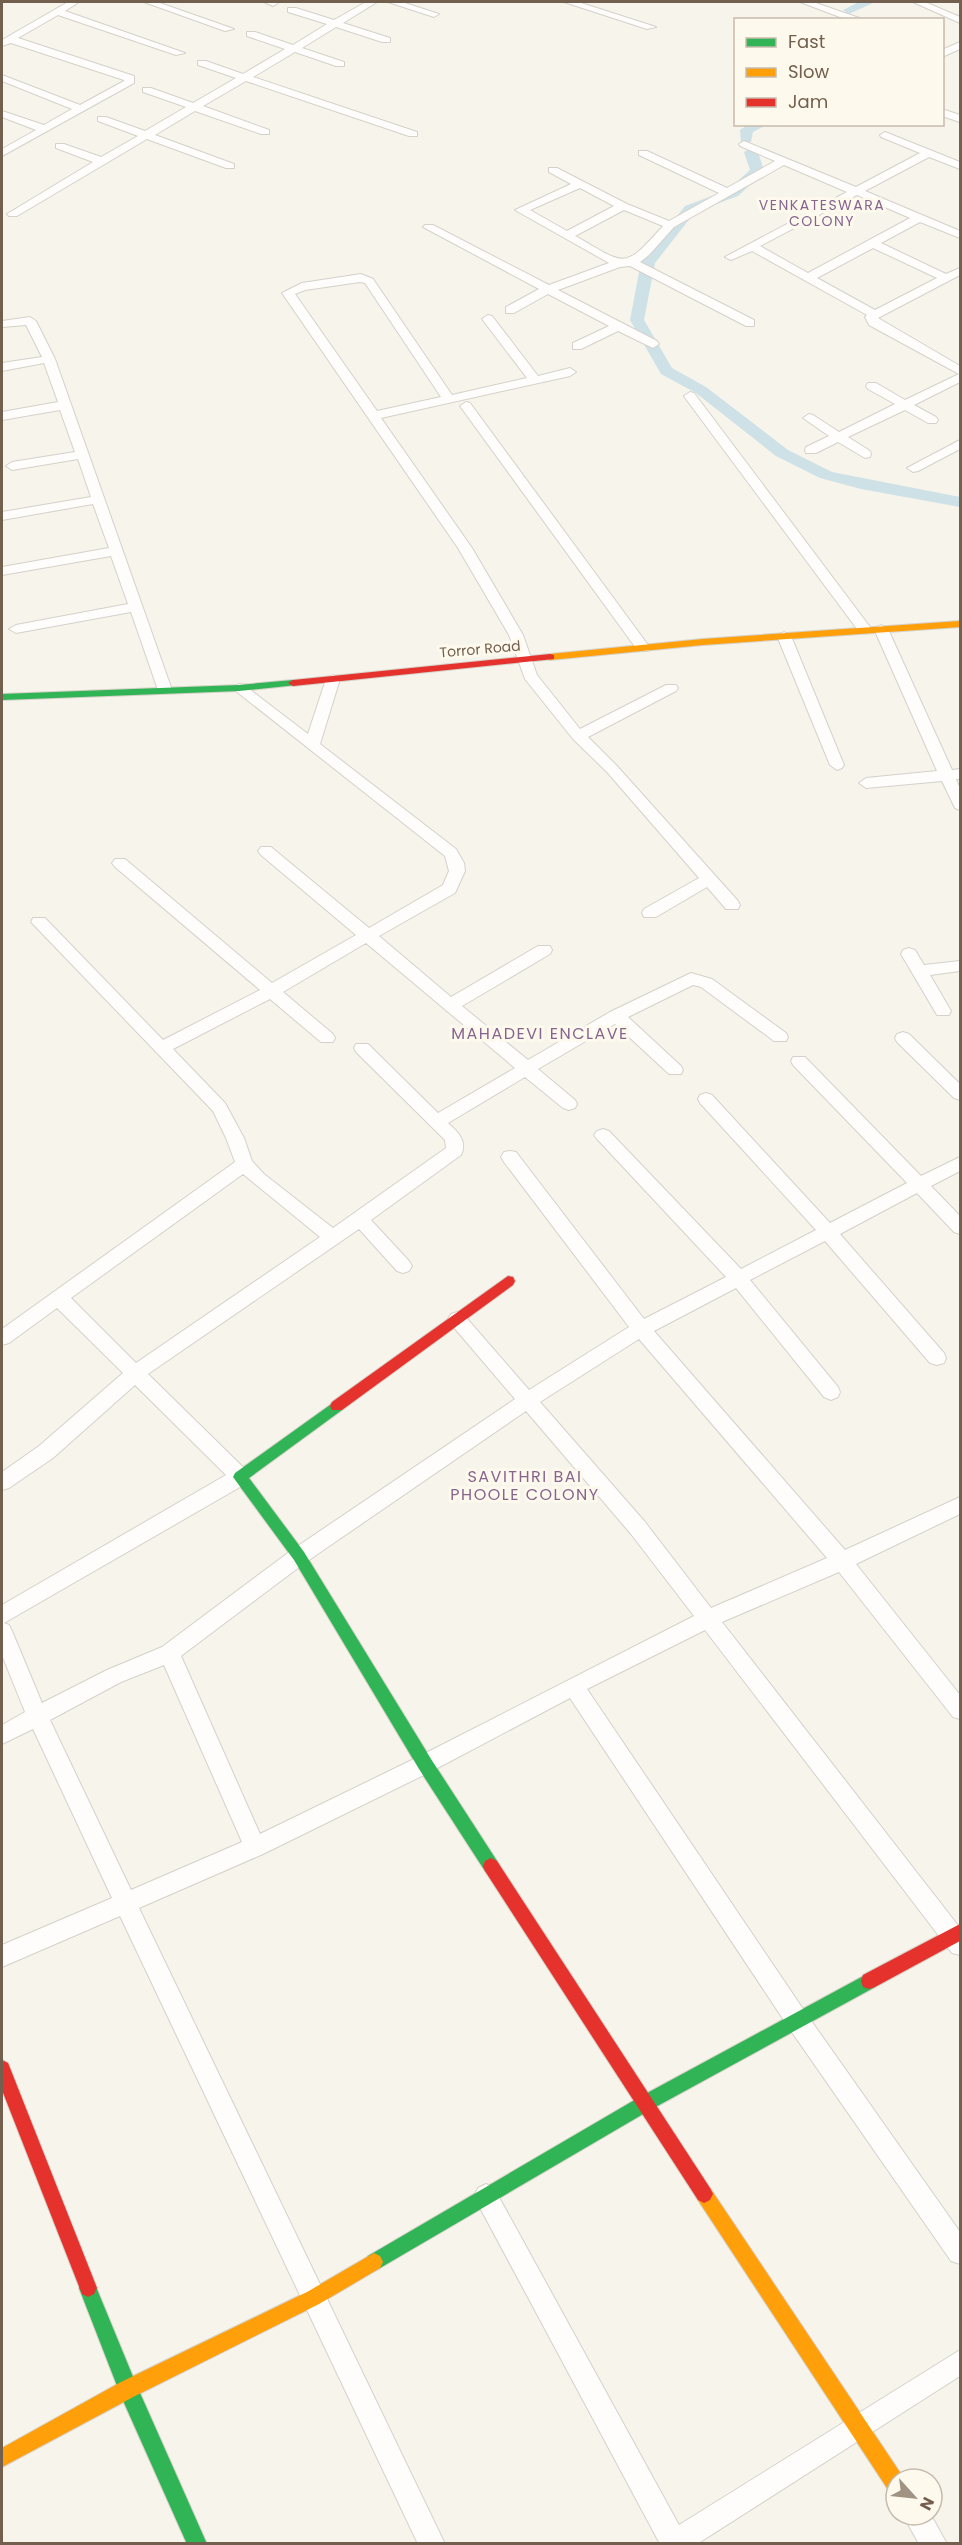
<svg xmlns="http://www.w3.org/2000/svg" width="962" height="2545" font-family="Poppins,sans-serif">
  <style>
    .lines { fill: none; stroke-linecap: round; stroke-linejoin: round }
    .canal { fill: #cde1e6; fill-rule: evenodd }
    .street-casing { stroke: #d5d1ca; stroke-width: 2 }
    .fast-casing { stroke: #d6d1c9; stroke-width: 2 }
    .slow-casing { stroke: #d6d1c9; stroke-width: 2 }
    .jam-casing { stroke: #d6d1c9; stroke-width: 2 }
    .street { fill: #fefdfc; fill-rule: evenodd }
    .fast { fill: #30b455; fill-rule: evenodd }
    .slow { fill: #ff9f0a; fill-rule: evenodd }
    .jam { fill: #e5322d; fill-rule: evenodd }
    .labels { text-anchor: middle; stroke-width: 6; stroke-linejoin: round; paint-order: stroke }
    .far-neighbourhood-label { font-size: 14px; letter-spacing: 1.5px; fill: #87658f; stroke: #fef9ed }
    .far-street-label { font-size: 14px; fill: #735f4d; stroke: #fef9ed }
    .neighbourhood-label { font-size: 16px; letter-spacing: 1.5px; fill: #87658f; stroke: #fef9ed }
  </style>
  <rect width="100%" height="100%" fill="#f6f4eb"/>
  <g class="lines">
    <g class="canal">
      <path d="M 859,2 L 875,2 L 849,14 L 843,10 Z"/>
      <path d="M 749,124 L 768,124 L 753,132 L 751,142 L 741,142 L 740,130 Z"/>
      <path d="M 751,148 L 758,152 L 764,171 L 762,174 L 738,196 L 695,212 L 655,263 L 644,320 L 672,368 L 706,387 L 788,450 L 832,472 L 960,497 L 960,507 L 861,489 L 820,478 L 776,456 L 696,393 L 661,374 L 630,320 L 641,262 L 685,206 L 728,190 L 750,170 L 744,152 Z"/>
    </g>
    <g class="street-casing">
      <g id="street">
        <path d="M 68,2 L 79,2 L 65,11 L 185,53 L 176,55 L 58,15 L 18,38 L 134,76 L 134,83 L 2,156 L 2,149 L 36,130 L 2,117 L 2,111 L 44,125 L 72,109 L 2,81 L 2,75 L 80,105 L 124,81 L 124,80 L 11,43 L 2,46 L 2,40 Z"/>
        <path d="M 144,2 L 157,2 L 234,29 L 225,31 Z"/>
        <path d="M 264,2 L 277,2 L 278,3 L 273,6 Z"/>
        <path d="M 366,2 L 377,2 L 343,23 L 390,38 L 390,42 L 382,42 L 336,27 L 302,48 L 344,62 L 344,66 L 336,66 L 295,52 L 253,77 L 417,132 L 417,136 L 409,136 L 246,81 L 203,106 L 269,130 L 269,134 L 261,134 L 195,111 L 155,135 L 234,164 L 234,168 L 226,168 L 147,139 L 17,216 L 9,216 L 7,214 L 93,162 L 56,148 L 56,144 L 64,144 L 101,157 L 138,136 L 98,121 L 98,117 L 106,117 L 145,131 L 186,107 L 143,92 L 143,88 L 151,88 L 193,103 L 236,78 L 198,65 L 198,61 L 206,61 L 243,74 L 285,49 L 247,36 L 247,32 L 255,32 L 293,45 L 327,24 L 288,12 L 288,8 L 296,8 L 334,20 Z"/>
        <path d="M 388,2 L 402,2 L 439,14 L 434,17 Z"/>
        <path d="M 564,2 L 578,2 L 656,27 L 647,29 Z"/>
        <path d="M 800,2 L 813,2 L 865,20 L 848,20 Z"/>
        <path d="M 913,2 L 925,2 L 960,17 L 960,23 Z"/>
        <path d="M 960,42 L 960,49 L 942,57 L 942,50 Z"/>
        <path d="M 942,109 L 960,115 L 960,122 L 942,116 Z"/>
        <path d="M 885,132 L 960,162 L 960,169 L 929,157 L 865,191 L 960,231 L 960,238 L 920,222 L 881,243 L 946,274 L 960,268 L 960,275 L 878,318 L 960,366 L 960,382 L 914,405 L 936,417 L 938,420 L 936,423 L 928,423 L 905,410 L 848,437 L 870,451 L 871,454 L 870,457 L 865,458 L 838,442 L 816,453 L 806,453 L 805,450 L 806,447 L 829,436 L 803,418 L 809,414 L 813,415 L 839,432 L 895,404 L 868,389 L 866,386 L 868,383 L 876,383 L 905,400 L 959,374 L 869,325 L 865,317 L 867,315 L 752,251 L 731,260 L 725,257 L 847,192 L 784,165 L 674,227 L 649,255 L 640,262 L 754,320 L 754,326 L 746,326 L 630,266 L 620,267 L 558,290 L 657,341 L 659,344 L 653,348 L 618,331 L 581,349 L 573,349 L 573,343 L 609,326 L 548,294 L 514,313 L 506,313 L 506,307 L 539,289 L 423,227 L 425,225 L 433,225 L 549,285 L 609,263 L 515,210 L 571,184 L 549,172 L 549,168 L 557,168 L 627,204 L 669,221 L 719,193 L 639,155 L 639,151 L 647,151 L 727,188 L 775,161 L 740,146 L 739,144 L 744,141 L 856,187 L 920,153 L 881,137 L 880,135 ZM 580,188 L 614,206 L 567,231 L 530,210 ZM 857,195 L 910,218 L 808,273 L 760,246 ZM 624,210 L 663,226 C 622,272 626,264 575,236 ZM 873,248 L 937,278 L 875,310 L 817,278 Z"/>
        <path d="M 361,274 L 373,279 L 452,395 L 527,378 L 482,319 L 488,315 L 492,316 L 538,376 L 570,368 L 576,372 L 570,376 L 381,418 L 472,548 L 523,635 L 537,675 L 580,729 L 666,685 L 676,685 L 678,688 L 676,691 L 588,737 L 617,766 L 738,901 L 740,905 L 738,909 L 726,909 L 707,887 L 656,917 L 644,917 L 642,913 L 644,909 L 699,878 L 607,772 L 573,739 L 525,679 L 509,635 L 458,548 L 282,293 L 302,283 ZM 360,282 L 365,283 L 441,397 L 377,411 L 295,294 L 305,290 Z"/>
        <path d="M 30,317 L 36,321 L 55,359 L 172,690 L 170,693 L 160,693 L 158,690 L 131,612 L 16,633 L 9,629 L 16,625 L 128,604 L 111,556 L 2,575 L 2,567 L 109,548 L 93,504 L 2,520 L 2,512 L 91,497 L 78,459 L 12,470 L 6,466 L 12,462 L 75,452 L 60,410 L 2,420 L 2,412 L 58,402 L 44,363 L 2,371 L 2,363 L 42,357 L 26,325 L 2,327 L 2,321 Z"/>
        <path d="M 690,392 L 694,393 L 870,627 L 872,630 L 870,633 L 860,633 L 686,399 L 684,396 Z"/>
        <path d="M 466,402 L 470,403 L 648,645 L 650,648 L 648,651 L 638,651 L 460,406 Z"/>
        <path d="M 960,440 L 960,449 L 918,471 L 913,472 L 907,468 Z"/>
        <path d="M 881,625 L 888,629 L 952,770 L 960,769 L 960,779 L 956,779 L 960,789 L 960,810 L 955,808 L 942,781 L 866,788 L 859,783 L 866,778 L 937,771 L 874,629 Z"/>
        <path d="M 784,632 L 791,636 L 844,765 L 842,768 L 837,770 L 830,765 L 777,636 Z"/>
        <path d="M 333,675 L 340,679 L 320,744 L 456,849 L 464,863 L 465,871 L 455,893 L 379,936 L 451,997 L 538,946 L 550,946 L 552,950 L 550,954 L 462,1006 L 528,1060 L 610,1012 L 691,973 L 712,979 L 786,1033 L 788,1037 L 786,1041 L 774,1041 L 701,987 L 693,985 L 628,1017 L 681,1066 L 683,1070 L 681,1074 L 669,1074 L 615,1024 L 538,1069 L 575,1100 L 577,1104 L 575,1108 L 569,1110 L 563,1108 L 525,1077 L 448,1123 C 457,1131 468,1141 461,1155 L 371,1220 L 409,1261 L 412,1266 L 409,1271 L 403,1273 L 397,1271 L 359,1229 L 148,1374 L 247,1471 L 250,1477 L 247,1483 L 4,1623 L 9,1625 L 12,1631 L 42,1703 L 107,1670 L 162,1647 L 292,1550 L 515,1399 L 451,1324 L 448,1319 L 451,1314 L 457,1312 L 463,1314 L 529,1390 L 629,1327 L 504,1162 L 501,1157 L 504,1152 L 510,1151 L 516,1152 L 644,1319 L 726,1277 L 597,1139 L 594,1135 L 597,1131 L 603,1129 L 609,1131 L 741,1269 L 816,1230 L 700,1103 L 698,1099 L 700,1095 L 706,1093 L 712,1095 L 830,1223 L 907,1183 L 793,1065 L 791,1061 L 793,1057 L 805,1057 L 921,1176 L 960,1157 L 960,1171 L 931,1186 L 960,1216 L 960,1234 L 954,1232 L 917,1193 L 840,1234 L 944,1353 L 946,1358 L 944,1363 L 937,1365 L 930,1363 L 825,1241 L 750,1280 L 838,1387 L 840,1392 L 838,1397 L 831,1400 L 824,1397 L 736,1288 L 654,1331 L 845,1550 L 960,1497 L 960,1514 L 856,1564 L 960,1695 L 960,1719 L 953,1717 L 839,1572 L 722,1622 L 960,1928 L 960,1955 L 952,1953 L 705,1630 L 587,1689 L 805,2012 L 960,2232 L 960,2264 L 951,2261 L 789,2028 L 570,1698 L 432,1771 L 263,1854 L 139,1908 L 445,2544 L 418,2544 L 120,1916 L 2,1967 L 2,1945 L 112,1898 L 33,1729 L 2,1744 L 2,1725 L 25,1712 L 2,1655 L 2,1605 L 226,1475 L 135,1385 L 53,1458 L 9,1488 L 2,1490 L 2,1472 L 39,1446 L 123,1373 L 57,1308 L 9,1343 L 2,1345 L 2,1329 L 235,1162 L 226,1138 L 213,1111 L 31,922 L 33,918 L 45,918 L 163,1040 L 260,990 L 115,867 L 112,863 L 115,859 L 125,859 L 272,983 L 356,935 L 261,855 L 258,851 L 261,847 L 271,847 L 369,928 L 443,885 L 449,871 L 445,856 L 232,688 L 239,684 L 244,685 L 308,734 L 326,679 ZM 366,943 L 515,1068 L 438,1113 L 368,1044 L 356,1044 L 354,1048 L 356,1052 L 445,1140 L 446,1148 L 333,1228 L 264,1174 L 252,1161 L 244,1138 L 225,1103 L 173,1049 L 270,999 L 321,1042 L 333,1042 L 335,1038 L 333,1034 L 283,992 ZM 243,1174 L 320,1237 L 136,1363 L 71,1298 ZM 639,1339 L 827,1558 L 711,1608 L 645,1522 L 540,1402 ZM 526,1411 L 631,1534 L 694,1616 L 418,1757 L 260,1834 L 181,1656 L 306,1562 ZM 164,1665 L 242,1842 L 131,1890 L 50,1720 L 121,1682 Z"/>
        <path d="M 909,948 L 915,950 L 924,965 L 960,961 L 960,971 L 930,975 L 951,1011 L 949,1015 L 937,1015 L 901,954 L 903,950 Z"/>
        <path d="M 903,1032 L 909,1034 L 960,1084 L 960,1100 L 954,1098 L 897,1042 L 895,1038 L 897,1034 Z"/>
        <path d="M 486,2184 L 494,2188 L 679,2525 L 960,2350 L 960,2376 L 697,2544 L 660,2544 L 478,2204 L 474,2196 L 478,2188 Z"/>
        <path d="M 903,2515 L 931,2515 L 947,2544 L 919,2544 Z"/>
      </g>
    </g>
    <g class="fast-casing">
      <g id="fast">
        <path d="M 293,680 L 298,683 L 297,685 L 239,691 L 2,700 L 2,694 L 239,685 Z"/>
        <path d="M 337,1400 L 342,1402 L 344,1406 L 342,1410 L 249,1478 L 304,1552 L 431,1759 L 497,1861 L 499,1866 L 497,1871 L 491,1874 L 485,1871 L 419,1769 L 294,1560 L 233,1477 L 235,1473 Z"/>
        <path d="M 869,1973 L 875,1975 L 877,1981 L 875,1987 L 650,2110 L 380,2268 L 374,2271 L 368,2268 L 365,2262 L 368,2256 L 638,2098 Z"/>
        <path d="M 88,2279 L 94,2282 L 136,2384 L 207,2544 L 187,2544 L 121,2396 L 79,2288 L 82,2282 Z"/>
      </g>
    </g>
    <g class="slow-casing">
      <g id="slow">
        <path d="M 960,621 L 960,627 L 703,645 L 550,660 L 545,657 L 550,654 L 703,639 Z"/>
        <path d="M 704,2185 L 710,2188 L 903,2477 L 904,2479 L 896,2479 L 896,2494 L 889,2491 L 698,2200 L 695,2194 L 698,2188 Z"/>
        <path d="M 374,2253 L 380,2256 L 383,2262 L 380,2268 L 319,2304 L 135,2396 L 2,2467 L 2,2448 L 121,2382 L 307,2292 Z"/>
      </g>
    </g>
    <g class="jam-casing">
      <g id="jam">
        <path d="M 550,654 L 554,655 L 554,659 L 293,686 L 288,683 L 293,680 Z"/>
        <path d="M 508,1276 L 513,1277 L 515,1281 L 513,1285 L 342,1410 L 332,1410 L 330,1406 L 332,1402 Z"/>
        <path d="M 491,1858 L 497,1861 L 710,2188 L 713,2194 L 710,2200 L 704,2203 L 698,2200 L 485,1871 L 483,1866 L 485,1861 Z"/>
        <path d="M 960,1924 L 960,1941 L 875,1987 L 869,1989 L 863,1987 L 861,1981 L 863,1975 Z"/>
        <path d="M 2,2060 L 8,2063 L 97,2288 L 94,2294 L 88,2297 L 82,2294 L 2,2090 Z"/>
      </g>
    </g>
    <use href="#street" class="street"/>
    <use href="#fast" class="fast"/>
    <use href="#slow" class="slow"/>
    <use href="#jam" class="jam"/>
  </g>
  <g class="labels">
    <g class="far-neighbourhood-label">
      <text x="822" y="210">VENKATESWARA<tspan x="822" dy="16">COLONY</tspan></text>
    </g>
    <g class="far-street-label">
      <text transform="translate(480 649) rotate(-5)" y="5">Torror Road</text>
    </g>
    <g class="neighbourhood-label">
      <text x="540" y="1039">MAHADEVI ENCLAVE</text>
      <text x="525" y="1482">SAVITHRI BAI<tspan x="525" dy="18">PHOOLE COLONY</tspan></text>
    </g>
  </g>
  <rect width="962" height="2545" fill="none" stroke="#735f4d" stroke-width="6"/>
  <rect x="734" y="18" width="210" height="108" fill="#fef9ed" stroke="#c6bbad" stroke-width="1.5"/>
  <rect x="746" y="38" width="30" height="9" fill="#30b455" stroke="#c6bbad" stroke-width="1.5"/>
  <text x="788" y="48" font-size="18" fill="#735f4d">Fast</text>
  <rect x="746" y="68" width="30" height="9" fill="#ff9f0a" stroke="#c6bbad" stroke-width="1.5"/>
  <text x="788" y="78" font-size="18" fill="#735f4d">Slow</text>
  <rect x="746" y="98" width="30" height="9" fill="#e5322d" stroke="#c6bbad" stroke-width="1.5"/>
  <text x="788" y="108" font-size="18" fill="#735f4d">Jam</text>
  <g transform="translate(914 2497) rotate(117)"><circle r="28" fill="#fef9ed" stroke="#c6bbad" stroke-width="1.5"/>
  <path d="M0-4.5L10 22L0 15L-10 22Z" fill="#a19384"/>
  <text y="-9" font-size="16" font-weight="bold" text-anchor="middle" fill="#735f4d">N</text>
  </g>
</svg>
